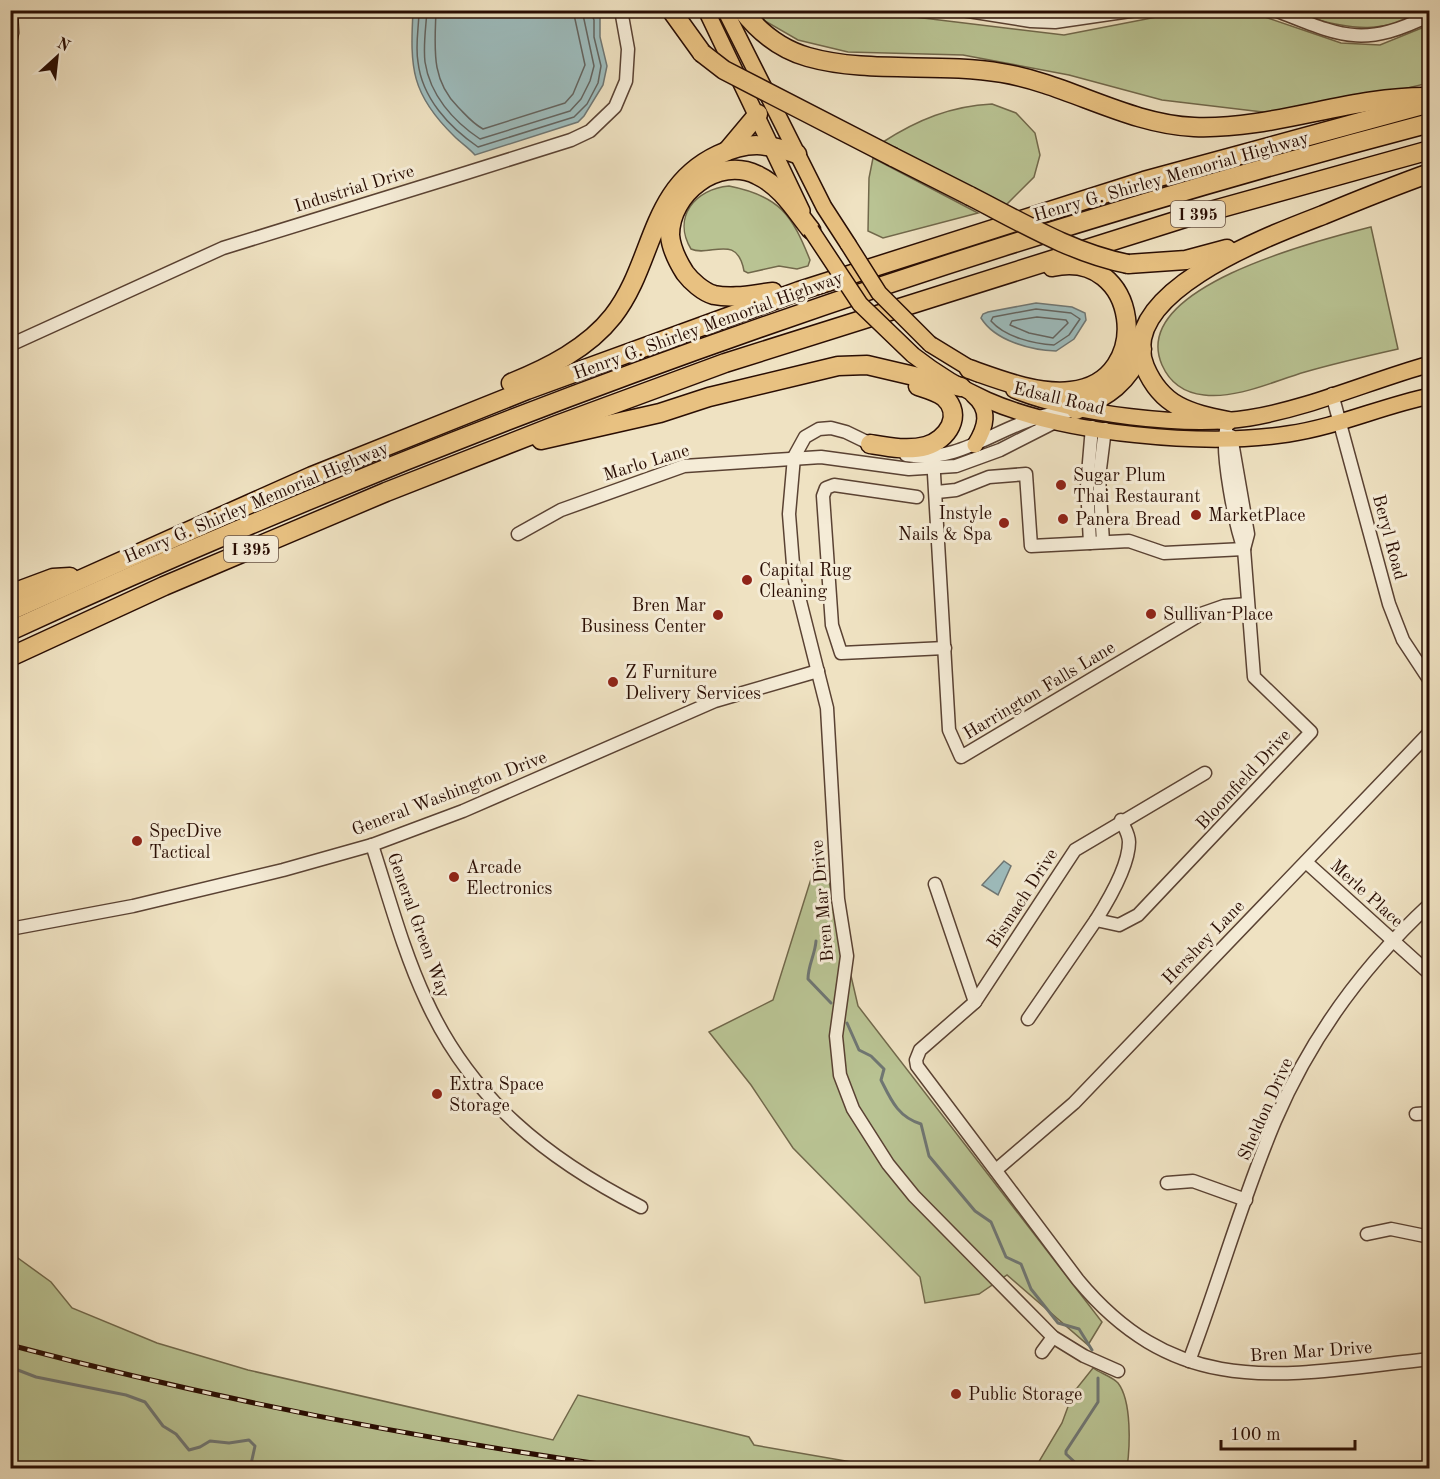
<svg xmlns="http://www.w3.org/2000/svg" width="1440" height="1479" font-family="'Old Standard TT',serif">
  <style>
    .green { fill: #b9c393; stroke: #71684b; stroke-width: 1.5 }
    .water { fill: #9dbcbd; stroke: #6f7673; stroke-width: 1.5 }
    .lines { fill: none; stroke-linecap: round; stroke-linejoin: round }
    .shore { stroke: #636460; stroke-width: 1.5 }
    .stream { stroke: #6f7673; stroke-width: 3 }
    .minor-casing { stroke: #5a4233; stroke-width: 15 }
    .major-casing { stroke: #290d03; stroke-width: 18 }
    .highway-casing { stroke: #290d03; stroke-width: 21 }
    .minor { stroke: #f5ecd7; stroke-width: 12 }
    .major { stroke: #e8c181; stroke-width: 15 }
    .highway { stroke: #e8c181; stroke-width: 18 }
    .rail-casing { stroke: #290d03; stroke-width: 5 }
    .rail { stroke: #f5ecd7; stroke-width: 3; stroke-dasharray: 9; stroke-linecap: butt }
    .major-bridge-casing { stroke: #290d03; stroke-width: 18; stroke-linecap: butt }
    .highway-bridge-casing { stroke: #290d03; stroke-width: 21; stroke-linecap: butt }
    .major-bridge { stroke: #e8c181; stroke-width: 15 }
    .highway-bridge { stroke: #e8c181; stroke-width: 18 }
    .poi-dot { fill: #8f2418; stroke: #f5ecd7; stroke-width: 2 }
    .labels { text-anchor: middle; stroke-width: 6; stroke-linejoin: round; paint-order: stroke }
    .shield { fill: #f5ecd7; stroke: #665043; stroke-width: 1.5 }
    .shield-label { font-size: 16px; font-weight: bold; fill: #290d03 }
    .street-label { font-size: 18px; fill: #290d03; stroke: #f5ecd7 }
    .poi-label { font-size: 18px; fill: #290d03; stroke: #f5ecd7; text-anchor: start }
  </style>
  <rect width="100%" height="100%" fill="#efe2c2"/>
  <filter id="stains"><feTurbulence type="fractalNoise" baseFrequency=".00333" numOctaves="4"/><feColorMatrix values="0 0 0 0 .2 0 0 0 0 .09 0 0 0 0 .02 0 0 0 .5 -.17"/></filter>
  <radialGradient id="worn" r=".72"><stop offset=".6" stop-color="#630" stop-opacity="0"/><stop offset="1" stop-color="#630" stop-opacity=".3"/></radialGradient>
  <g class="green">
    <path d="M 1312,10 L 1430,11 C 1384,33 1352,31 1305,16 Z"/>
    <path d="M 758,11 L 865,11 L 1064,35 L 1167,15 L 1219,11 L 1253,13 L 1341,43 L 1380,45 L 1429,25 L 1429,83 L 1348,102 L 1271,113 L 1162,100 L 1069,75 L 963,55 L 848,52 L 798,40 L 765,21 Z"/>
    <path d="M 992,104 L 1016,113 L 1035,133 L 1040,155 L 1034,177 L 1006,205 L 883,142 C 917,120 951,106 992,104 Z"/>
    <path d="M 873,158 L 978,213 L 883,238 L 868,231 L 869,178 Z"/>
    <path d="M 729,186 C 780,196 792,215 810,260 L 808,266 L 797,269 L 779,266 L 748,273 L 744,271 C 737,232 709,258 691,249 C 672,217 695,189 729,186 Z"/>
    <path d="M 1371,227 L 1398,349 C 1367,356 1336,363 1305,372 C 1274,381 1237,399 1204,395 C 1185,393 1170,383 1162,365 C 1128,287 1320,240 1371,227 Z"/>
    <path d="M 821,847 L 858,1006 L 1102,1322 L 1088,1345 L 1007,1275 L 979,1294 L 925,1303 L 920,1277 L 793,1148 L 751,1085 L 709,1032 L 773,1000 Z"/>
    <path d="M 11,1253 L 51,1282 L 72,1308 L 157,1343 L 248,1370 L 553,1440 L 578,1395 L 749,1437 L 754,1445 L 886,1468 L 11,1468 Z"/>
    <path d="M 1093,1368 C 1100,1373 1113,1377 1118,1383 C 1132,1401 1130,1447 1127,1468 L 1030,1468 L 1037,1465 L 1062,1423 L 1073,1393 Z"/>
  </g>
  <g class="water">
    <path d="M 592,10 L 600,16 L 600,37 L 607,66 L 603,85 L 584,116 L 578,122 L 475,155 C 469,148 461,143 454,136 C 411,94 410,68 413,11 Z"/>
    <path d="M 1036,303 L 1072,307 L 1085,313 L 1086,320 L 1074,339 L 1056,351 C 1031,350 995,341 981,318 L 983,314 L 988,312 Z"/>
    <path d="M 1004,861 L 1011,866 L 998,895 L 982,885 Z"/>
  </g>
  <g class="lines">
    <g class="shore">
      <path d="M 419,10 C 419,27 415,45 418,62 C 422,98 449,127 478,147 L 574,117 L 587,104 L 598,83 L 601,66 L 594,37 L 594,20 L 590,10"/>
      <path d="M 427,10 C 426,27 423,45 425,62 C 430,95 453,121 480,139 L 570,111 L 581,99 L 590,81 L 594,66 L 582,10"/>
      <path d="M 436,10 C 435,47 430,79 458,107 C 466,115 472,123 483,129 L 565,103 L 573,94 L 585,65 L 573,10"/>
      <path d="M 1036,309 L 1071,313 L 1080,319 L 1069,335 L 1054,345 C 1034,344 1005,337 991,321 L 993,317 Z"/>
      <path d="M 1037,317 L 1066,320 L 1068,323 L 1053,338 L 1029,333 L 1010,325 L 1012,321 Z"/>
    </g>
    <g class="stream">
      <path d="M 816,941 C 815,955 808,965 808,979 L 831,1003"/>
      <path d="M 847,1023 L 859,1050 L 871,1056 L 884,1069 L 881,1080 C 891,1100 898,1117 921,1124 L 929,1156 L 975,1211 L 991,1222 L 1006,1257 L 1021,1264 L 1031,1289 L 1058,1323 L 1079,1329 L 1092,1350"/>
      <path d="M 10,1367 L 36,1377 L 126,1395 L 145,1402 L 163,1426 L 176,1434 L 189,1450 L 200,1447 L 210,1441 L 229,1443 L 249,1440 L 255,1446 L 251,1464 L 254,1468"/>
      <path d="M 1081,1468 L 1066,1454 L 1066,1451 L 1098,1402 L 1098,1378"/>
    </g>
    <g class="minor-casing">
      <g id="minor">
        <path d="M 962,10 L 1031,21 L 1055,22 L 1137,10"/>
        <path d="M 1275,10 C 1341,36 1362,49 1430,15"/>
        <path d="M 10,345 L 223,248 L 466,173 L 571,140 L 590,131 L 615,107 L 626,81 L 628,49 L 621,10"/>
        <path d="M 1332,394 L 1389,604 L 1403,640 L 1430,681"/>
        <path d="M 1231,436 L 1248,534 L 1244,549"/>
        <path d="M 875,446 L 846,432 L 831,428 L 819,429 L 805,437 L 794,457 L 789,514 L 794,577 L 827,708 L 838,899 L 847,956 L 836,1036 L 840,1075 L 853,1109 L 888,1164 L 914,1196 L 1053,1337 L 1084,1356 L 1118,1371"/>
        <path d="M 906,455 C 959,463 991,431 1039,417 C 1051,414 1063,412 1076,410"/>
        <path d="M 933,457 L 949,730 L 961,757 L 1201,614 L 1224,606 L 1247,604"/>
        <path d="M 937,492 L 956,490 L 989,477 L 1026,474 L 1031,546 L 1129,541 L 1164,553 L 1244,549"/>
        <path d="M 917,497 L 834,485 L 826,488 L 823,496 L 832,625 L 841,653 L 945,648"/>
        <path d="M 518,534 L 561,510 L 684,466 L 821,457 L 909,469 L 956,466 L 1000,450 L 1057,421"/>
        <path d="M 1103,542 L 1099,477 L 1105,429"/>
        <path d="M 1090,543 L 1087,486 L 1092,427"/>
        <path d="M 372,845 C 389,897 403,951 426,1000 C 471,1099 547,1159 641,1207"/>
        <path d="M 1306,862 L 1430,974"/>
        <path d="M 935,884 L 975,1002 L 920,1050 L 916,1060 L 917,1066 L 1078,1280 C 1181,1404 1289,1374 1430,1359"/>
        <path d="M 1096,920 C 1108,901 1129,865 1129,842 C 1129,834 1124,827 1121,820"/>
        <path d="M 10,929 L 133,906 L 283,870 L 372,845 L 463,811 L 715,701 L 818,671"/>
        <path d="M 975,1002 L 1075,850 L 1205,773"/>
        <path d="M 1028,1019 L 1096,920 L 1119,925 L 1138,915 L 1311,732 L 1254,677 L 1244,549 C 1235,526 1221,453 1226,430"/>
        <path d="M 1416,1114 L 1430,1113"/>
        <path d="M 996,1170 L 1074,1103 L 1430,732"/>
        <path d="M 1167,1183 L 1193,1181 L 1246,1200"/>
        <path d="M 1367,1234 L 1391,1229 L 1430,1237"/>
        <path d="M 1042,1352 L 1053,1337"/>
        <path d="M 1189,1361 C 1219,1282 1242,1199 1275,1121 C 1310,1039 1364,965 1430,904"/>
      </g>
    </g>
    <g class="major-casing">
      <g id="major">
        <path d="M 706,10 L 802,211"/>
        <path d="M 725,10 L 824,207 L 848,244"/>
        <path d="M 930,344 L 979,374"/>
        <path d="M 913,355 C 936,373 960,388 987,400 C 1064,434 1205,447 1288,434 C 1337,427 1382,406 1430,396"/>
        <path d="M 1014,390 C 1073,414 1187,428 1249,418 C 1310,408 1370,381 1430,364"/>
        <path d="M 973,395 C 991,410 986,427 975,445"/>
      </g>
    </g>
    <g class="highway-casing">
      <g id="highway">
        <path d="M 671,10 L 702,53"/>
        <path d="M 742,10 C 759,32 780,49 808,57 C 868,74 939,62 1002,73 C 1068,84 1127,124 1194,127 C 1274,130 1349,96 1428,97"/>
        <path d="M 727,151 L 758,114"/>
        <path d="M 893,157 L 970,196"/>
        <path d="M 1128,264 L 1186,260 L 1227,249"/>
        <path d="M 773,292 C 754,294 734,299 714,295 C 703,292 691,281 685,273 C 678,262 671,249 670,235 C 670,193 718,156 757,175 C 781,186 795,210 811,230"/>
        <path d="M 969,369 C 1000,380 1038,395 1071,391 C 1156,382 1139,247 1052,267"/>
        <path d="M 511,383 C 548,368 588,348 613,316 C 655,262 648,188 718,155 C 748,141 766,143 797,154"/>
        <path d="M 1076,410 C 1108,396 1128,383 1142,349"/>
        <path d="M 1228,421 C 1189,413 1162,407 1145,367 C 1114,292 1274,234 1323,215 C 1359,200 1394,186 1430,173"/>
        <path d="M 541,440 L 660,413 L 709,397 L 838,366 L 867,365 L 961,387"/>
        <path d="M 870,444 C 888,447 908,451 926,446 C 947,440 964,415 944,397 C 936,391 927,389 918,386"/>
        <path d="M 10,594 L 53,578 L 70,577"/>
        <path d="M 10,611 L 312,476 L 527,390 L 799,291 L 1144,181 L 1430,103"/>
        <path d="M 10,631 C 468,420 942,251 1430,123"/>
        <path d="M 10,657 L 164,586 L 386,492 L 557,425 L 725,363 L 1185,218 L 1430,150"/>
      </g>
    </g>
    <use href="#minor" class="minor"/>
    <use href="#major" class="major"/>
    <use href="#highway" class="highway"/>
    <g class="rail-casing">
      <g id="rail">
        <path d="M 10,70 L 17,33 L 16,10"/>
        <path d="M 10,1345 C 214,1399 419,1439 627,1468"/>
      </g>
    </g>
    <use href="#rail" class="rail"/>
    <g class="major-bridge-casing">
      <g id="major-bridge">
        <path d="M 811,230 L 860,304 L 913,355"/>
        <path d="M 848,244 L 879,293 L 930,344"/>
      </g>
    </g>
    <g class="highway-bridge-casing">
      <g id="highway-bridge">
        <path d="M 702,53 L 724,70 L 893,157"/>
        <path d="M 970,196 C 1021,222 1072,253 1128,264"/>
      </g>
    </g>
    <use href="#major-bridge" class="major-bridge"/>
    <use href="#highway-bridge" class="highway-bridge"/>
  </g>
  <g class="poi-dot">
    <circle cx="1061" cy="485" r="6"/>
    <circle cx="1196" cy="515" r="6"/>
    <circle cx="1063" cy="519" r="6"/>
    <circle cx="1004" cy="523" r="6"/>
    <circle cx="747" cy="580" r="6"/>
    <circle cx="1151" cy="614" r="6"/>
    <circle cx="718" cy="615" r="6"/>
    <circle cx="613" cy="682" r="6"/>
    <circle cx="137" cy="841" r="6"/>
    <circle cx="454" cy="877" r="6"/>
    <circle cx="437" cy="1094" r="6"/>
    <circle cx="956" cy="1394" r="6"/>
  </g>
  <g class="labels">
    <g class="shield">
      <rect x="1171" y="201" width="54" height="26" rx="4.5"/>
      <rect x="224" y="536" width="54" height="26" rx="4.5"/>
    </g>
    <g class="shield-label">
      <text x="1198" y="220">I 395</text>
      <text x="251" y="555">I 395</text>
    </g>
    <g class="street-label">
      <text transform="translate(1171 176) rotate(-16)" y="6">Henry G. Shirley Memorial Highway</text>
      <text transform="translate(354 188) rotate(-17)" y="6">Industrial Drive</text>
      <text transform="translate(708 325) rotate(-20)" y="6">Henry G. Shirley Memorial Highway</text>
      <text transform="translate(1059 398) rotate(13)" y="6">Edsall Road</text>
      <text transform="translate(646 462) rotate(-17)" y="6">Marlo Lane</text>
      <text transform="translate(256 502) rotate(-23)" y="6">Henry G. Shirley Memorial Highway</text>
      <text transform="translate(1390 537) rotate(75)" y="6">Beryl Road</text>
      <text transform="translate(1039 690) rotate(-31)" y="6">Harrington Falls Lane</text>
      <text transform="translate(1243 779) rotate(-47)" y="6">Bloomfield Drive</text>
      <text transform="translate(449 793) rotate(-21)" y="6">General Washington Drive</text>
      <text transform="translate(1367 893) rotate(42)" y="6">Merle Place</text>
      <text transform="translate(1022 898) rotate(-57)" y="6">Bismach Drive</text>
      <text transform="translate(822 901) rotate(-95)" y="6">Bren Mar Drive</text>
      <text transform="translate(419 925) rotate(70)" y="6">General Green Way</text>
      <text transform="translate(1203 942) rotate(-46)" y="6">Hershey Lane</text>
      <text transform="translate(1265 1109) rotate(-66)" y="6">Sheldon Drive</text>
      <text transform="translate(1311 1351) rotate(-4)" y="6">Bren Mar Drive</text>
    </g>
    <g class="poi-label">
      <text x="1073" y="481">Sugar Plum<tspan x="1073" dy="21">Thai Restaurant</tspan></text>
      <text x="992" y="519" text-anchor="end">Instyle<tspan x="992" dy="21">Nails &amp; Spa</tspan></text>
      <text x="1208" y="521">MarketPlace</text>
      <text x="1075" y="525">Panera Bread</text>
      <text x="759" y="576">Capital Rug<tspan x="759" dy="21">Cleaning</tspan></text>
      <text x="706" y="611" text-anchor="end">Bren Mar<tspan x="706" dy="21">Business Center</tspan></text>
      <text x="1163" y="620">Sullivan Place</text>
      <text x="625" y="678">Z Furniture<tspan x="625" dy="21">Delivery Services</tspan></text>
      <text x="149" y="837">SpecDive<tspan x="149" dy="21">Tactical</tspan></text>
      <text x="466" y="873">Arcade<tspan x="466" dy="21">Electronics</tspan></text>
      <text x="449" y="1090">Extra Space<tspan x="449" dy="21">Storage</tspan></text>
      <text x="968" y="1400">Public Storage</text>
    </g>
  </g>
  <rect width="1440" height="1479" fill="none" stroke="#efe2c2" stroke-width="36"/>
  <rect x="12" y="12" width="1416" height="1455" fill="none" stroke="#290d03" stroke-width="3"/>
  <rect x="18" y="18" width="1404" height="1443" fill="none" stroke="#290d03" stroke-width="1.5"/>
  <g transform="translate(57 57) rotate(27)" stroke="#f5ecd7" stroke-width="4.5" paint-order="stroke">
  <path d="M0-4.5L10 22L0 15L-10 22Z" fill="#290d03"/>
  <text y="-9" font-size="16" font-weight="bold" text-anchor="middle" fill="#290d03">N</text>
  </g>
  <path d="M1221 1440v9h134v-9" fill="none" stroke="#290d03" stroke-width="3"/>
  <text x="1230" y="1440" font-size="18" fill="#290d03" stroke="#f5ecd7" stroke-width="4.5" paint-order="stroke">100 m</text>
  <rect width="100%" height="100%" filter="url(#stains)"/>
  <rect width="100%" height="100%" fill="url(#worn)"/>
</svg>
